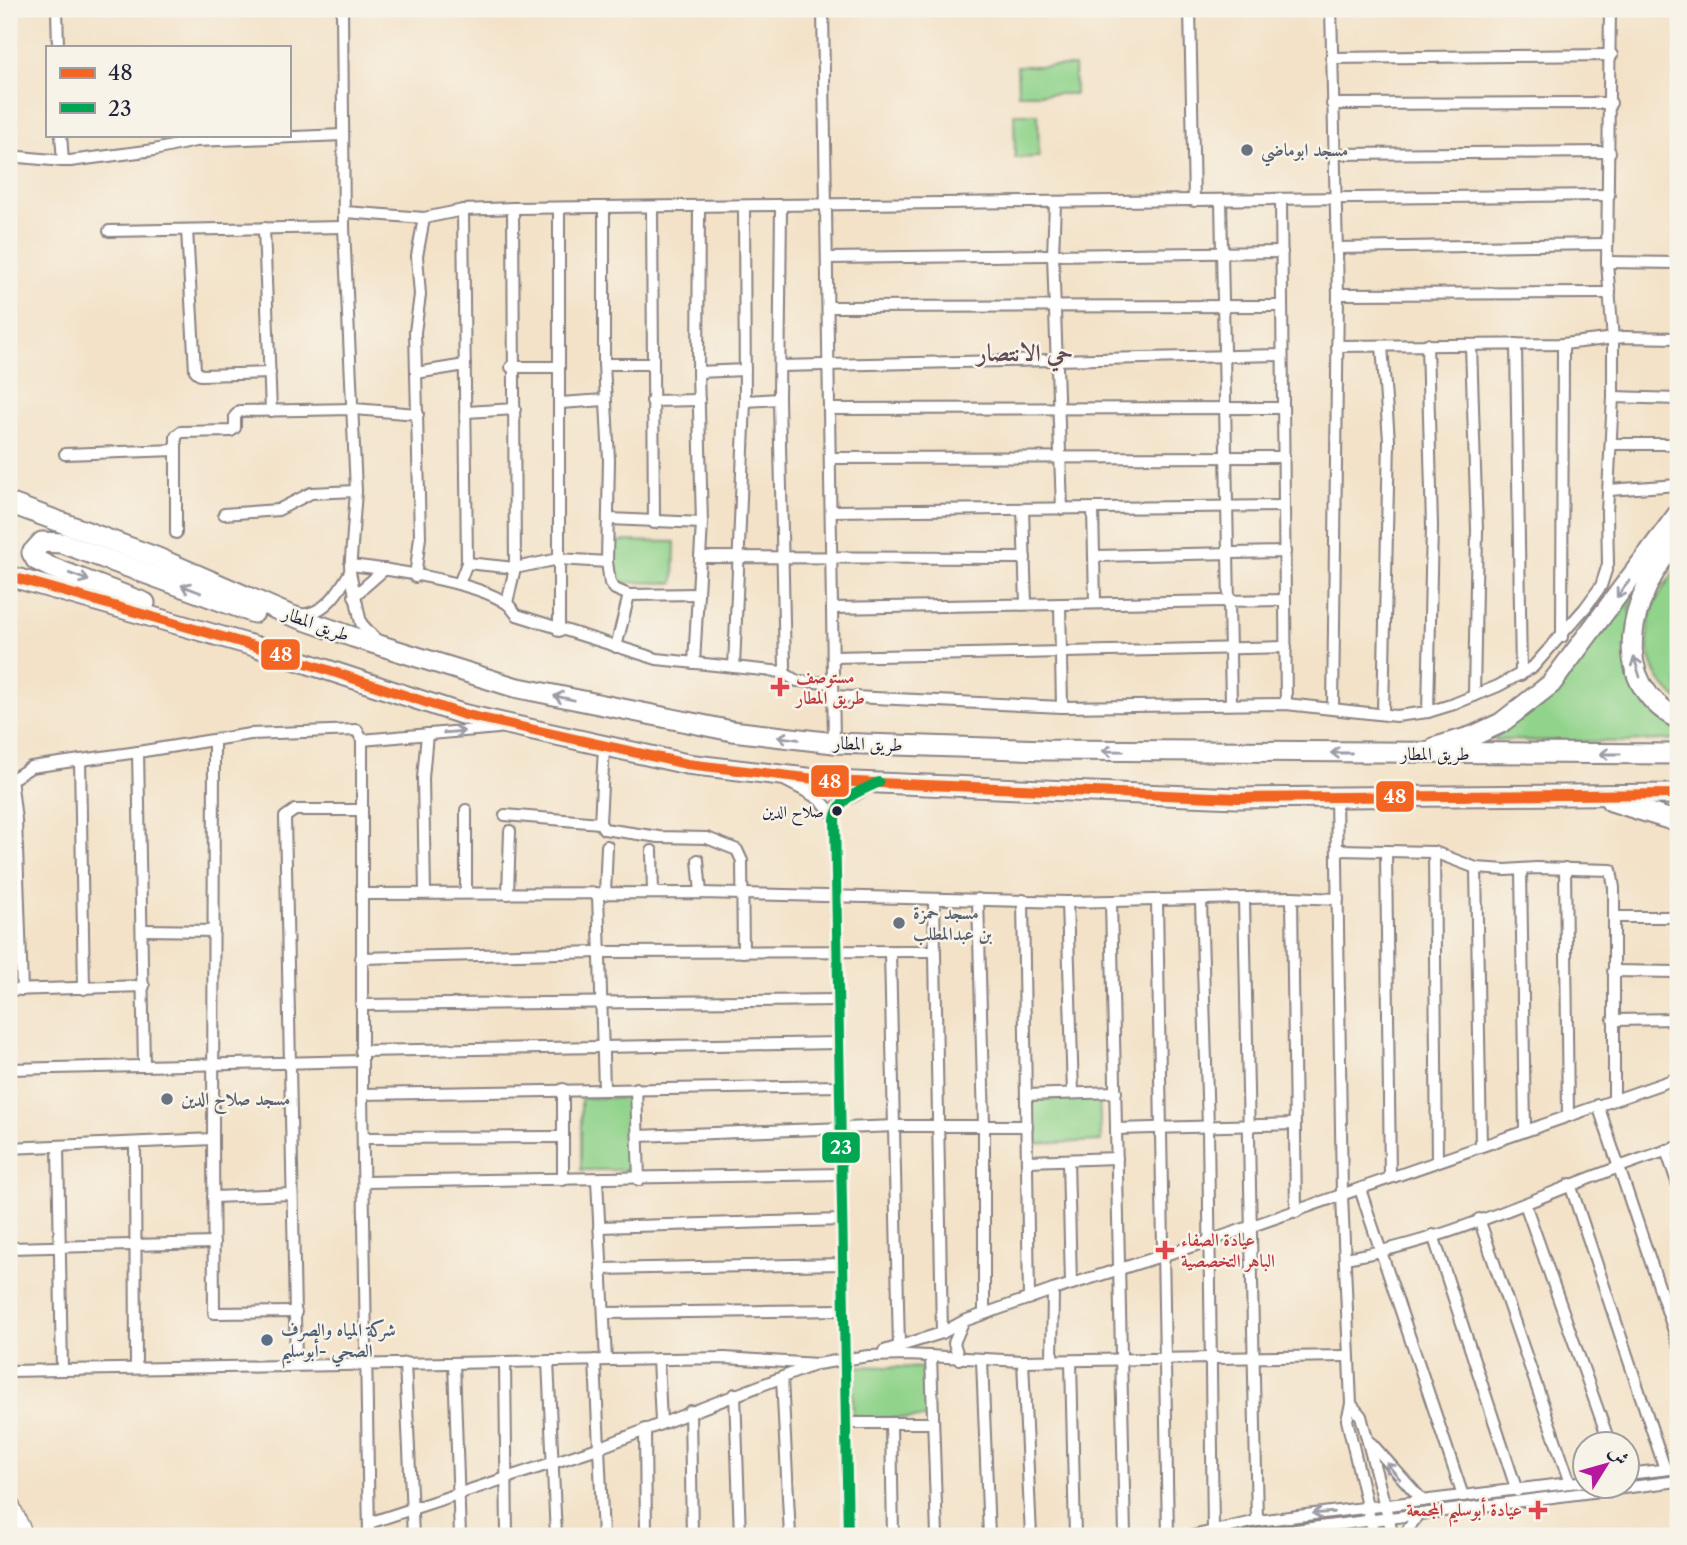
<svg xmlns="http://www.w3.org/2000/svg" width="1687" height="1545" font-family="'Libre Caslon Text',Amiri,serif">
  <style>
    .green { fill: #91d38b; stroke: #5a7a63; stroke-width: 2 }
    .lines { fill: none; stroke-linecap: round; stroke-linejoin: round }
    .minor-casing { stroke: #8a8282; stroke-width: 14 }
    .primary-casing { stroke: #8a8282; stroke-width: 21 }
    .trunk-casing { stroke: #8a8282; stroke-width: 23 }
    .minor { stroke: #fff; stroke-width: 10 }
    .primary { stroke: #fff; stroke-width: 18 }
    .trunk { stroke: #fff; stroke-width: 19 }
    .bus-1-casing { stroke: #f7f3e8; stroke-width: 16 }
    .bus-2-casing { stroke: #f7f3e8; stroke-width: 16 }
    .bus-1 { stroke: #f26522; stroke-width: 10 }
    .bus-2 { stroke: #00a651; stroke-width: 10 }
    .oneway { stroke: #9c9ca7 }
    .worship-dot { fill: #6b7280; stroke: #f7f3e8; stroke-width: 2.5 }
    .health-dot { fill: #e0444e; stroke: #f7f3e8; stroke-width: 2.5 }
    .bus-dot { fill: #22223b; stroke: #f7f3e8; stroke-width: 2.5 }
    .service-dot { fill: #5c6f8a; stroke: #f7f3e8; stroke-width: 2.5 }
    .labels { text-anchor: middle; stroke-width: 5; stroke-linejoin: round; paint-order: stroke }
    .bus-label { font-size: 16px; fill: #22223b; stroke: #f7f3e8; text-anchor: end }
    .worship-label { font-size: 18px; font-weight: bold; fill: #5b616d; stroke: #f7f3e8; text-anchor: start }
    .street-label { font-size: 18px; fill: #22223b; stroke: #f7f3e8 }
    .health-label { font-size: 18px; font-weight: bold; fill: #be3a42; stroke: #f7f3e8; text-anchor: start }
    .service-label { font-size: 18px; font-weight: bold; fill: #4e5e75; stroke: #f7f3e8; text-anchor: start }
    .district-label { font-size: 24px; font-weight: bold; fill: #624b55; stroke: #f7f3e8 }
    .line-badge { stroke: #f7f3e8; stroke-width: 2.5 }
    .badge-label { font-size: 19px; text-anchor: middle; font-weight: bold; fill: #fff }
  </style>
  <rect width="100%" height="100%" fill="#f7f3e8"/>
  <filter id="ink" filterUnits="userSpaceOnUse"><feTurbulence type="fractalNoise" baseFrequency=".0143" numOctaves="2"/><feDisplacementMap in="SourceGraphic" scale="14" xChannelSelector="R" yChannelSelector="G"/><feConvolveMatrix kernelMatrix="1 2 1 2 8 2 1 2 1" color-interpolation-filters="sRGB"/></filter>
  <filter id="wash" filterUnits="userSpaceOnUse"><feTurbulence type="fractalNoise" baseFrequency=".00686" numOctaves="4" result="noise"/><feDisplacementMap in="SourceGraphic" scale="28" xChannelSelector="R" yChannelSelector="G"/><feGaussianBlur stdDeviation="1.57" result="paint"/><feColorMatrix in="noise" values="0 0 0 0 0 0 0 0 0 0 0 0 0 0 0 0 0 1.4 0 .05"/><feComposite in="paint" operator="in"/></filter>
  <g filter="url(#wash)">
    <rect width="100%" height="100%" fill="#f3e2c8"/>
    <g class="green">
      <path d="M 1017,66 L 1074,66 L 1075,94 L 1018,94 Z"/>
      <path d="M 1014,114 L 1038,114 L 1039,157 L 1015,158 Z"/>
      <path d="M 614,541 L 675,542 L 674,583 L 613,582 Z"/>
      <path d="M 1678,566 L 1678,699 C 1647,677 1640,634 1657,599 C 1662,588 1671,577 1678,566 Z"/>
      <path d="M 1646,570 L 1630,609 L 1644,699 L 1678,731 L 1678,739 L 1624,742 L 1494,740 Z"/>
      <path d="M 1099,1097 L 1101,1141 L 1030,1144 L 1027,1100 Z"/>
      <path d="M 581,1098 L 630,1098 L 631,1170 L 581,1170 Z"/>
      <path d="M 852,1366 L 927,1368 L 929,1418 L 853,1419 Z"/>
    </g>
  </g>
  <g filter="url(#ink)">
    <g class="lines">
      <g class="minor-casing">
        <g id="minor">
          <path d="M 57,9 L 58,47"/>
          <path d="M 342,9 L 344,227 L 356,491 L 350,572 L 361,623 L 377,641"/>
          <path d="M 823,9 L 834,743"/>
          <path d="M 1190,9 L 1194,201"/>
          <path d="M 1331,9 L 1338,294 L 1333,709"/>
          <path d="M 1331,58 L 1612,55"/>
          <path d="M 1332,104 L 1611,103"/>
          <path d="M 61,135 L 63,161 L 70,161 L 154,150 L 195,141 L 343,135"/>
          <path d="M 1333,154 L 1610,152"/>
          <path d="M 9,156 L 63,161"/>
          <path d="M 1281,200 L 1286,704"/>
          <path d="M 1221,201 L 1231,703"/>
          <path d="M 1055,203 L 1053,255 L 1062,509"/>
          <path d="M 781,206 L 779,399 L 785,667 L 782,672"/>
          <path d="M 604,207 L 604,364 L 609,460 L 607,562 L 610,583 L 615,589 L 629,595 L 698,594"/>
          <path d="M 652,209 L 654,523"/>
          <path d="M 345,212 L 424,218 L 463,210 L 513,208 L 1609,195"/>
          <path d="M 264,228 L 271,411"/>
          <path d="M 187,230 L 195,370 L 200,375 L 270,373"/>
          <path d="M 109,231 L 344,227"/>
          <path d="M 1337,248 L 1607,244"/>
          <path d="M 827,258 L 1282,252"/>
          <path d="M 1607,262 L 1678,263"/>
          <path d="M 1338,294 L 1610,293"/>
          <path d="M 828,307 L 1282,306"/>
          <path d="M 1427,344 L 1432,526 L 1428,712"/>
          <path d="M 1516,344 L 1521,675"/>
          <path d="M 1471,345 L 1477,530 L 1474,696"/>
          <path d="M 1337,346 L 1563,344 L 1624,337 L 1678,338"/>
          <path d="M 1382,346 L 1389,440 L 1383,713"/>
          <path d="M 604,364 L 652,364"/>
          <path d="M 780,366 L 1282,355"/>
          <path d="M 511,367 L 559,367"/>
          <path d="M 698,372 L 745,370"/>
          <path d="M 416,373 L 465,365"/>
          <path d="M 1613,397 L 1678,399"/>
          <path d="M 652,401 L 699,400"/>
          <path d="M 745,401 L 779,399"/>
          <path d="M 560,403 L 605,400"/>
          <path d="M 829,409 L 1283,408"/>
          <path d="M 467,412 L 515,409"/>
          <path d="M 1611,444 L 1678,444"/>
          <path d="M 65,454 L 176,450"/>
          <path d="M 830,458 L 1284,457"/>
          <path d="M 1609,490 L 1678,485"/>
          <path d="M 1023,509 L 1026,604"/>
          <path d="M 1093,509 L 1095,603"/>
          <path d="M 831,511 L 1284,506"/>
          <path d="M 224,514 L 278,510 L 311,493 L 356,491"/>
          <path d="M 609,519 L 702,523"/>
          <path d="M 176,533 L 176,436 L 181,432 L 231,431 L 235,428 L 235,416 L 240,411 L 354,409 L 418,414"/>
          <path d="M 1095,556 L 1285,552"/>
          <path d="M 700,557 L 1025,558"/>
          <path d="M 467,563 L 515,568 L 559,559 L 607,562"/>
          <path d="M 350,565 C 388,569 476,582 506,603 C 510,605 514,612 517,615 L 657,659 L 782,672 L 797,681 L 833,683"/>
          <path d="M 415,577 L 420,537 L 415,332 L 420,295 L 417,256 L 424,218"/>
          <path d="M 459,584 L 467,563 L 463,210"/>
          <path d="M 354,596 L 385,569"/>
          <path d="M 507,603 L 515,568 L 513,208"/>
          <path d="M 1060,604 L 1062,707"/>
          <path d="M 832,608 L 1285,600"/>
          <path d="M 299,615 C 325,614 338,593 350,572"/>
          <path d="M 559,631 L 559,209"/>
          <path d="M 1562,637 L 1563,344"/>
          <path d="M 616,647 L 629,595"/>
          <path d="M 833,657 L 1286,647"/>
          <path d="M 694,663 L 702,523 L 698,372 L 699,208"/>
          <path d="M 734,667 L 745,401 L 744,206"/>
          <path d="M 833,696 L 1062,707 L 1286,704 L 1396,716 L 1428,712 L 1454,704 L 1498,686 L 1533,667 L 1585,608 L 1601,586 L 1608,564 L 1607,512 L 1613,397 L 1613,340 L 1607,262 L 1610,9"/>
          <path d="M 362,740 L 498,728"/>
          <path d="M 80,760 L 84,989"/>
          <path d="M 11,778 L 16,820 L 22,990"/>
          <path d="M 9,781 L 31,767 L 138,752"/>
          <path d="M 786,781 C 805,791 826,799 835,819"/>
          <path d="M 1336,795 L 1342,1195 L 1351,1404 L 1347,1420 L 1374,1536"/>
          <path d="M 466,810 L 466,893"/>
          <path d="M 505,815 L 600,823 L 604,748"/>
          <path d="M 600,823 L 604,829 L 659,837 L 707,838 L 737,850 L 742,861 L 743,952"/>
          <path d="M 1338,850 L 1434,852 L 1476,868 L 1506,870 L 1536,868 L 1611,870 L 1614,888 L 1614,1099"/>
          <path d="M 652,851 L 653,893"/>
          <path d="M 1386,851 L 1390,1177"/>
          <path d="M 1434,852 L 1437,1161"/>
          <path d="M 698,860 L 701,893"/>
          <path d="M 1476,868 L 1481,1146"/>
          <path d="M 1565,868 L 1568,1114"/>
          <path d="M 1521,870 L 1525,1130"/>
          <path d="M 425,893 L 423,778 L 427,734"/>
          <path d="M 363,894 L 701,893 L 1067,902 L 1292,897 L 1338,899"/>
          <path d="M 508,894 L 510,831"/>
          <path d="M 598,894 L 604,1088"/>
          <path d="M 605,894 L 607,846"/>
          <path d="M 1292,897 L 1296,1212"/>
          <path d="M 978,899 L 984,1124 L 984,1314"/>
          <path d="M 1244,899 L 1257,1521"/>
          <path d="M 934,900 L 942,1333"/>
          <path d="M 1023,900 L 1029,1299"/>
          <path d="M 1111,901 L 1125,1536"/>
          <path d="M 1157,901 L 1168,1536"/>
          <path d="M 1201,901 L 1208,1127 L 1213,1532"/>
          <path d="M 1067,902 L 1073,1093"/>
          <path d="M 1614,917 L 1678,917"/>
          <path d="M 143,930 L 214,931"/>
          <path d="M 890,952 L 899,1347"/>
          <path d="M 361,958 L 601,952 L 933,951"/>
          <path d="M 1613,971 L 1678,972"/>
          <path d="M 9,990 L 144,986"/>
          <path d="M 361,1005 L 838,1000"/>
          <path d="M 1613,1020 L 1678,1019"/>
          <path d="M 361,1051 L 839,1043"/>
          <path d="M 144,1066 L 138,752 L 250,734 L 357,730 L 362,740 L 362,1094 L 369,1536"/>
          <path d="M 9,1069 L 362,1061"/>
          <path d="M 636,1088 L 639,1180"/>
          <path d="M 362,1094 L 840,1086"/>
          <path d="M 1026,1095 L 1116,1092"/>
          <path d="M 1598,1105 L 1678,1343"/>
          <path d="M 1116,1129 L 1294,1124"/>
          <path d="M 638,1136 L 896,1126 L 1027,1126"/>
          <path d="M 363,1138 L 563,1137"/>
          <path d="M 213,1139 L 214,1313 L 296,1312"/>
          <path d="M 135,1143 L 136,1367"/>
          <path d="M 58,1146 L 62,1370"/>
          <path d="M 9,1148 L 213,1139 L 214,742"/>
          <path d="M 1666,1150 L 1678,1185"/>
          <path d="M 1068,1160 L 1071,1284"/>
          <path d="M 1028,1161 L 1117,1158"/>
          <path d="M 563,1180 L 563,1089"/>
          <path d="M 597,1180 L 606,1360"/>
          <path d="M 364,1182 L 842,1174"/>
          <path d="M 1570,1184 L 1665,1469"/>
          <path d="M 1360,1189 L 1463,1496"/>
          <path d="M 213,1197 L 292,1194"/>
          <path d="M 1525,1204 L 1610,1444"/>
          <path d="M 1479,1219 L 1570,1483"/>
          <path d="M 599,1227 L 842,1220"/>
          <path d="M 1433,1235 L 1517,1491"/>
          <path d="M 9,1248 L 214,1243"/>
          <path d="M 1345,1258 C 1461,1240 1567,1180 1678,1147"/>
          <path d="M 601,1269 L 843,1264"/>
          <path d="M 604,1313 L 844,1310"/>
          <path d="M 884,1351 L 942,1333 L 964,1321 L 1053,1290 L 1209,1241 L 1678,1078"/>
          <path d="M 931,1356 L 937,1536"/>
          <path d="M 658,1359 L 661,1422"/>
          <path d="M 959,1359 L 954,1343 L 963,1322"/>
          <path d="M 595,1360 L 603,1536"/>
          <path d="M 982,1360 L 989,1536"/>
          <path d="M 1052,1360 L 1053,1290"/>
          <path d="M 548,1361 L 556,1536"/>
          <path d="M 1023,1361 L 1031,1536"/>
          <path d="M 1071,1361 L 1075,1536"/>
          <path d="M 405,1363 L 413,1536"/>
          <path d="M 454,1363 L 460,1536"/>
          <path d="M 505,1363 L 507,1536"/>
          <path d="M 296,1365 L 285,817 L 295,810 L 360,810"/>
          <path d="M 9,1371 L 725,1358 L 817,1364 L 868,1356 L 908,1355 L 1023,1361 L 1348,1356"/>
          <path d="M 782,1378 L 790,1536"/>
          <path d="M 735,1394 L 740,1536"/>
          <path d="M 1351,1404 L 1361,1416 L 1393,1536"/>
          <path d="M 690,1411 L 692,1536"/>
          <path d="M 846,1423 L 933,1423"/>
          <path d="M 891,1423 L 893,1536"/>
          <path d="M 645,1429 L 646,1536"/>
          <path d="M 1371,1443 L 1423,1501"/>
          <path d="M 1628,1474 L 1678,1468"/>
          <path d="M 369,1523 L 601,1447 L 814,1365"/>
          <path d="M 848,1536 L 835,819 L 838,805 L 872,786"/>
          <path d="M 1192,1536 L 1257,1521 L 1586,1481"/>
          <path d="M 1249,1536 L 1678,1481"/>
          <path d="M 1404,1536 L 1418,1514"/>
        </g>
      </g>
      <g class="primary-casing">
        <path id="primary" d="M 9,1503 L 24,1536"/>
      </g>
      <g class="trunk-casing">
        <g id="trunk">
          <path d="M 9,503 L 158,558 L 287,614 L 353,637 L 514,687 L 732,731 L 834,743 L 1046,750 L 1678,754"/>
          <path d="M 1672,545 C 1633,597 1604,679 1678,719"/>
          <path d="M 9,576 L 254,646 L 462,714 L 687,764 L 832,781 L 1237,798 L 1678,794"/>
          <path d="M 145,603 L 50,567 L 36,560 L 32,553 L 42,542 L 62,543 L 254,613"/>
          <path d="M 1436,747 L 1473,736 L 1501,723 L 1551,684 L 1678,514"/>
          <path d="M 1611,801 L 1678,822"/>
        </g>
      </g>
      <use href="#minor" class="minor"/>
      <use href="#primary" class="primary"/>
      <use href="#trunk" class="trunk"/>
      <g class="bus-1-casing">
        <path id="bus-1" d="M 9,576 L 254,646 L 462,714 L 687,764 L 832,781 L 1237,798 L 1678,794"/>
      </g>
      <g class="bus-2-casing">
        <path id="bus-2" d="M 848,1536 L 835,819 C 839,796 860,792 879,782"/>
      </g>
      <use href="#bus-1" class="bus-1"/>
      <use href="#bus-2" class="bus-2"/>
    </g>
    <defs><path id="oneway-shaft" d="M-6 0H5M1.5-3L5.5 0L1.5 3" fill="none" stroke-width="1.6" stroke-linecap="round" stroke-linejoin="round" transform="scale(1.75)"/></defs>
    <g class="oneway">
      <use href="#oneway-shaft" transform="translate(79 577) rotate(20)"/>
      <use href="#oneway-shaft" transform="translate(191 589) rotate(-159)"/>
      <use href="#oneway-shaft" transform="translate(1623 589) rotate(127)"/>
      <use href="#oneway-shaft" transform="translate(1637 667) rotate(-107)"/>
      <use href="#oneway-shaft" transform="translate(564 698) rotate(-168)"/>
      <use href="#oneway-shaft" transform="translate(454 732) rotate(-5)"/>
      <use href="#oneway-shaft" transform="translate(788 738) rotate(-173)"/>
      <use href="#oneway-shaft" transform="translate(1113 751) rotate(-179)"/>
      <use href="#oneway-shaft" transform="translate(1341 753) rotate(180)"/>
      <use href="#oneway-shaft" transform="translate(1610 754) rotate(-180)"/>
      <use href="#oneway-shaft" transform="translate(1393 1471) rotate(-131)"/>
      <use href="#oneway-shaft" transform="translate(1323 1513) rotate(176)"/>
    </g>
  </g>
  <g class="worship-dot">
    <circle cx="1247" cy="150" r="7"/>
    <circle cx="899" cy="923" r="7"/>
    <circle cx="167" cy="1099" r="7"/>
  </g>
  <g class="health-dot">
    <path d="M776.5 676.5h7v7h7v7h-7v7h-7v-7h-7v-7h7z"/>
    <path d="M1161.5 1239.5h7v7h7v7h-7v7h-7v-7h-7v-7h7z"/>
    <path d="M1534.5 1499.5h7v7h7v7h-7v7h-7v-7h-7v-7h7z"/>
  </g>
  <circle class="bus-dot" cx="837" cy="811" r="6"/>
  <circle class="service-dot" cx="267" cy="1340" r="7"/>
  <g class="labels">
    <g class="bus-label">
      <text x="824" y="817">صلاح الدين</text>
    </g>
    <g class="worship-label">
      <text x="1261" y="156">مسجد ابوماضي</text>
      <text x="913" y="919">مسجد حمزة<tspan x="913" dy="21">بن عبدالمطلب</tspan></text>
      <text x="181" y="1105">مسجد صلاح الدين</text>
    </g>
    <g class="street-label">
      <text transform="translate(316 624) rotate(20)" y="6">طريق المطار</text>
      <text transform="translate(868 744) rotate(2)" y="6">طريق المطار</text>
      <text x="1435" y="760">طريق المطار</text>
    </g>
    <g class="health-label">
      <text x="796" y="683">مستوصف<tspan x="796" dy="21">طريق المطار</tspan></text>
      <text x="1181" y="1246">عيادة الصفاء<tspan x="1181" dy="21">الباهر التخصصية</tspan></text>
      <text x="1522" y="1516" text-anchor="end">عيادة أبوسليم المجمعة</text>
    </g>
    <g class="service-label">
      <text x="281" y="1336">شركة المياه والصرف<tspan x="281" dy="21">الصحي -أبوسليم</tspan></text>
    </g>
    <g class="district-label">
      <text x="1025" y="361">حي الانتصار</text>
    </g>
  </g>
  <g class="line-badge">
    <rect x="260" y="638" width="41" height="33" rx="7" fill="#f26522"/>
    <rect x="810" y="764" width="40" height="34" rx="7" fill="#f26522"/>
    <rect x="1375" y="780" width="40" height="33" rx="7" fill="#f26522"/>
    <rect x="821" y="1131" width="40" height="33" rx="7" fill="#00a651"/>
  </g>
  <g class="badge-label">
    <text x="281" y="661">48</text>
    <text x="830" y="788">48</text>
    <text x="1395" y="803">48</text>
    <text x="841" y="1154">23</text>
  </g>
  <rect width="1687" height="1545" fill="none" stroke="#f7f3e8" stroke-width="35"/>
  <rect x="46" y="46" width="245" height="91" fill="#f7f3e8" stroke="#a29fa3" stroke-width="2"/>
  <rect x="60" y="68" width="35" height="10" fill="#f26522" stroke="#a29fa3" stroke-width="2"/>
  <text x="108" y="80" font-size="21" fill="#22223b">48</text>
  <rect x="60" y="103" width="35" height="10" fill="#00a651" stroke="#a29fa3" stroke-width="2"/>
  <text x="108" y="116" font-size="21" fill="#22223b">23</text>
  <g transform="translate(1606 1465) rotate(53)"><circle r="33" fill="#f7f3e8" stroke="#a29fa3" stroke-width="2"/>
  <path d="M0-5L12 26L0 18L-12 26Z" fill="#b5179e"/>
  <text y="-10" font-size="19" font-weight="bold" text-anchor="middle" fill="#22223b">ش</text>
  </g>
</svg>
